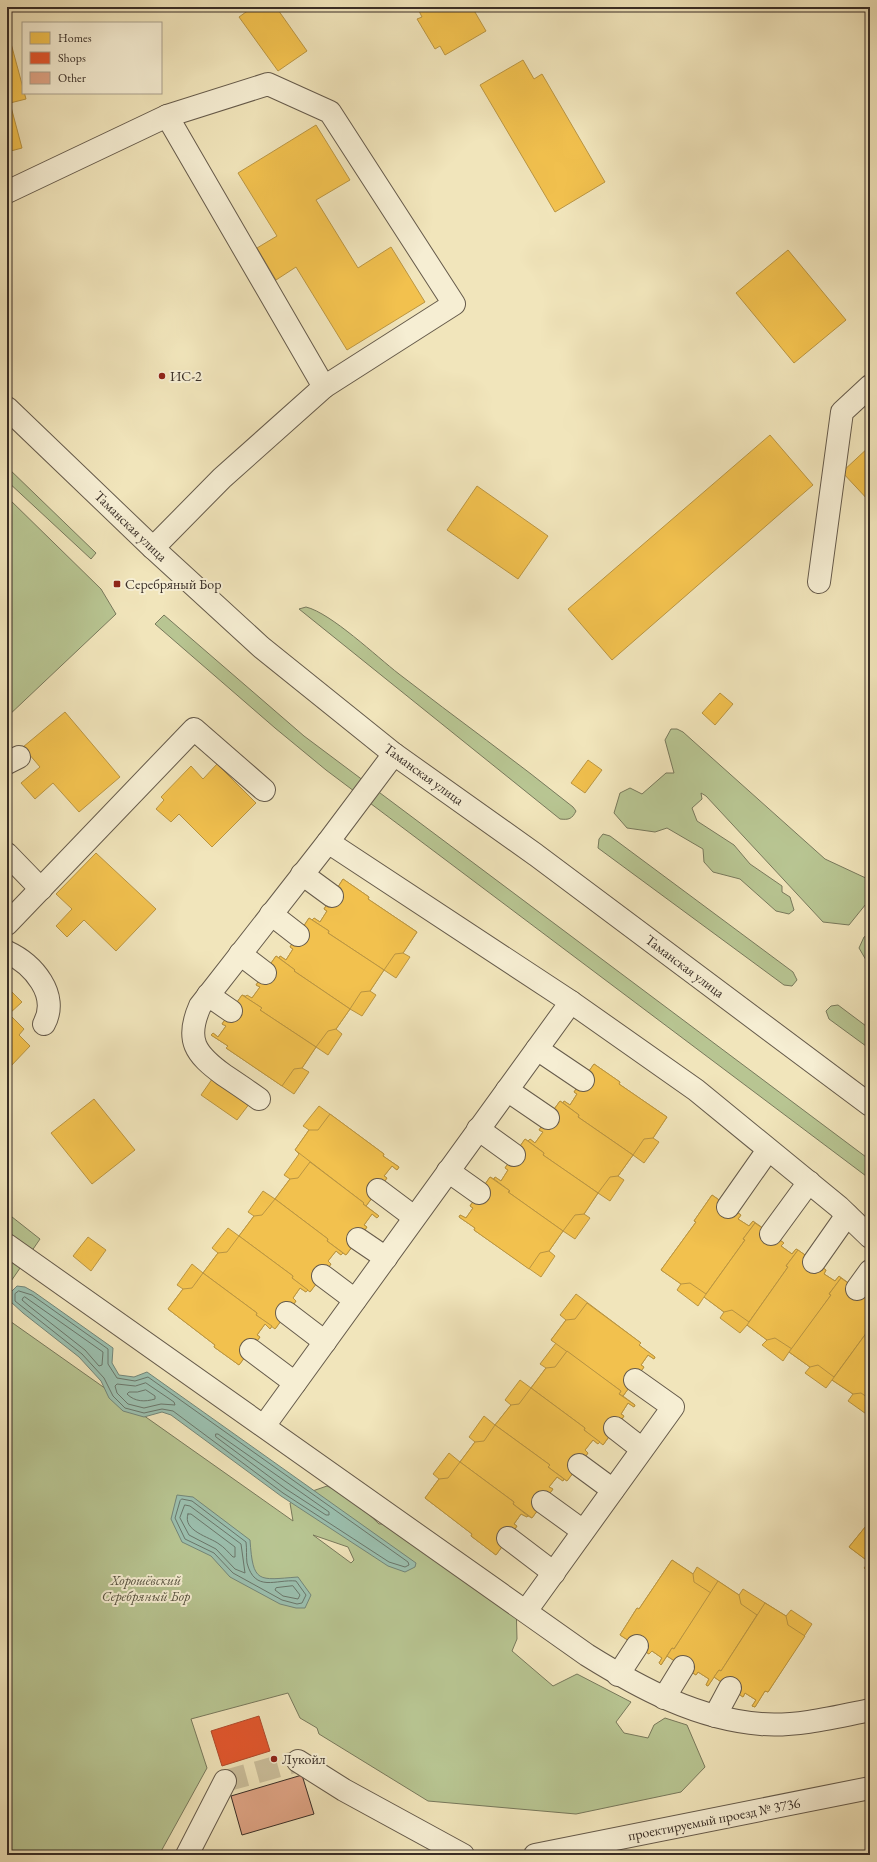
<svg xmlns="http://www.w3.org/2000/svg" width="877" height="1862" font-family="'EB Garamond',serif">
  <style>
    .green { fill: #b8c592; stroke: #78795c; fill-rule: evenodd }
    .water { fill: #9bbfae; stroke: #738578 }
    .homes { fill: #f2c14e; stroke: #ba9542 }
    .shops { fill: #e4572e; stroke: #b04a2c }
    .lines { fill: none; stroke-linecap: round; stroke-linejoin: round }
    .shore { stroke: #6a766a; stroke-width: 1 }
    .building { fill: #e0a586; stroke: #382d26 }
    .minor-tunnel { stroke: #ccc09d; stroke-width: 22; stroke-dasharray: 22 11; stroke-linecap: butt }
    .minor-casing { stroke: #665b4b; stroke-width: 24 }
    .minor { stroke: #f6eed3; stroke-width: 22 }
    .poi-dot { fill: #8f2418; stroke: #f6eed3; stroke-width: 1.5 }
    .labels { text-anchor: middle; stroke-width: 4; stroke-linejoin: round; paint-order: stroke }
    .poi-label { font-size: 14px; fill: #382d26; stroke: #f6eed3; text-anchor: start }
    .street-label { font-size: 14px; fill: #382d26; stroke: #f6eed3 }
    .park-label { font-size: 14px; font-style: italic; fill: #585341; stroke: #f6eed3 }
  </style>
  <rect width="100%" height="100%" fill="#f1e5bb"/>
  <filter id="stains"><feTurbulence type="fractalNoise" baseFrequency=".005" numOctaves="4"/><feColorMatrix values="0 0 0 0 .2 0 0 0 0 .09 0 0 0 0 .02 0 0 0 .5 -.17"/></filter>
  <radialGradient id="worn" r=".72"><stop offset=".6" stop-color="#630" stop-opacity="0"/><stop offset="1" stop-color="#630" stop-opacity=".3"/></radialGradient>
  <g class="green">
    <path d="M 7,467 L 96,553 L 91,559 L 7,481 Z"/>
    <path d="M 7,497 L 101,589 L 116,614 L 7,717 Z"/>
    <path d="M 306,607 C 331,613 377,657 399,674 C 457,719 516,761 573,807 L 576,811 C 572,819 569,820 560,819 L 299,609 Z"/>
    <path d="M 164,615 L 304,736 L 870,1160 L 870,1179 L 326,770 L 275,728 L 155,624 Z"/>
    <path d="M 671,729 L 677,729 L 683,732 L 825,859 L 870,880 L 870,899 L 849,925 L 823,922 L 706,796 L 701,793 L 702,799 L 692,808 L 697,821 L 734,845 L 750,864 L 782,886 L 782,892 L 790,897 L 794,910 L 789,914 L 776,911 L 740,879 L 713,872 L 704,862 L 703,849 L 667,828 L 655,832 L 627,828 L 614,813 L 620,793 L 630,788 L 642,794 L 666,773 L 674,773 L 665,740 Z"/>
    <path d="M 603,834 L 610,836 L 793,972 L 797,980 L 792,986 L 784,985 L 598,848 L 599,839 Z"/>
    <path d="M 870,933 L 870,963 L 866,960 L 859,948 L 864,937 Z"/>
    <path d="M 838,1005 L 870,1029 L 870,1049 L 829,1019 L 826,1011 L 831,1006 Z"/>
    <path d="M 7,1213 L 40,1239 L 7,1287 Z"/>
    <path d="M 7,1319 L 293,1521 L 290,1503 L 301,1495 L 327,1486 L 351,1497 L 379,1524 L 402,1523 L 516,1601 L 517,1639 L 512,1651 L 553,1686 L 577,1674 L 631,1702 L 616,1722 L 624,1733 L 648,1738 L 654,1725 L 665,1718 L 687,1725 L 705,1767 L 681,1792 L 576,1814 L 428,1801 L 319,1734 L 317,1728 L 300,1718 L 288,1693 L 191,1719 L 207,1768 L 159,1855 L 7,1855 ZM 313,1535 L 348,1547 L 354,1560 L 351,1563 Z"/>
  </g>
  <g class="water">
    <path d="M 17,1286 L 25,1287 L 34,1292 L 113,1348 L 112,1363 L 119,1375 L 134,1377 L 147,1372 L 416,1563 L 415,1567 L 405,1572 L 388,1566 L 281,1496 L 171,1415 L 162,1412 L 144,1417 L 123,1411 L 109,1398 L 101,1381 L 79,1357 L 23,1313 L 11,1302 L 10,1293 Z"/>
    <path d="M 177,1495 L 193,1497 L 250,1540 C 253,1584 258,1580 298,1577 L 311,1595 L 305,1608 L 296,1608 L 280,1604 L 230,1577 L 211,1556 L 182,1542 L 171,1519 Z"/>
  </g>
  <g class="homes">
    <path d="M 253,7 L 276,7 L 307,51 L 278,71 L 239,17 Z"/>
    <path d="M 417,7 L 472,7 L 486,31 L 445,55 L 440,46 L 435,49 L 417,19 L 422,17 Z"/>
    <path d="M 863,7 L 870,7 L 870,22 Z"/>
    <path d="M 9,36 L 26,99 L 10,103 L 22,148 L 7,152 L 7,37 Z"/>
    <path d="M 523,60 L 534,79 L 542,74 L 605,182 L 555,212 L 480,85 Z"/>
    <path d="M 316,125 L 350,180 L 316,200 L 358,268 L 391,247 L 425,302 L 347,350 L 296,267 L 276,280 L 257,248 L 277,236 L 238,173 Z"/>
    <path d="M 788,250 L 846,320 L 794,363 L 736,293 Z"/>
    <path d="M 770,435 L 813,485 L 612,660 L 568,609 Z"/>
    <path d="M 870,446 L 870,502 L 842,472 Z"/>
    <path d="M 477,486 L 548,536 L 518,579 L 447,530 Z"/>
    <path d="M 720,693 L 733,704 L 715,725 L 702,713 Z"/>
    <path d="M 65,712 L 120,777 L 79,812 L 53,783 L 35,799 L 21,783 L 40,767 L 23,747 Z"/>
    <path d="M 588,760 L 602,770 L 585,793 L 571,783 Z"/>
    <path d="M 217,764 L 256,803 L 212,847 L 179,814 L 171,822 L 156,809 L 164,800 L 161,797 L 191,766 L 203,779 Z"/>
    <path d="M 96,853 L 156,909 L 116,951 L 84,920 L 67,937 L 56,926 L 72,909 L 56,894 Z"/>
    <path d="M 343,879 L 369,897 L 368,899 L 417,932 L 403,953 L 410,957 L 396,978 L 384,970 L 370,991 L 376,995 L 362,1016 L 350,1009 L 336,1029 L 342,1034 L 328,1055 L 316,1047 L 302,1068 L 309,1072 L 294,1094 L 226,1048 L 228,1046 L 211,1035 L 213,1033 L 218,1037 L 226,1026 L 222,1024 L 242,995 L 252,998 L 260,987 L 256,985 L 276,956 L 279,958 L 280,956 L 286,960 L 293,949 L 290,947 L 309,918 L 312,920 L 314,918 L 320,922 L 327,911 L 324,909 Z"/>
    <path d="M 343,879 L 369,897 L 368,899 L 417,932 L 403,953 L 395,954 L 384,970 L 328,933 L 329,931 L 312,920 L 314,918 L 320,922 L 327,911 L 324,909 Z"/>
    <path d="M 309,918 L 329,931 L 328,933 L 384,970 L 370,991 L 361,992 L 350,1009 L 294,971 L 295,970 L 279,958 L 280,956 L 286,960 L 293,949 L 290,947 Z"/>
    <path d="M 276,956 L 295,970 L 294,971 L 350,1009 L 336,1029 L 328,1031 L 316,1047 L 260,1010 L 262,1008 L 245,997 L 247,995 L 252,998 L 260,987 L 256,985 Z"/>
    <path d="M 7,987 L 22,1002 L 9,1014 L 24,1029 L 19,1035 L 30,1046 L 10,1067 L 7,1064 Z"/>
    <path d="M 242,995 L 262,1008 L 260,1010 L 316,1047 L 302,1068 L 294,1069 L 282,1086 L 226,1048 L 228,1046 L 211,1035 L 213,1033 L 218,1037 L 226,1026 L 222,1024 Z"/>
    <path d="M 594,1064 L 620,1082 L 619,1084 L 667,1117 L 653,1138 L 659,1142 L 644,1163 L 633,1155 L 618,1176 L 624,1180 L 610,1201 L 598,1193 L 584,1214 L 590,1218 L 575,1239 L 563,1231 L 549,1251 L 555,1256 L 541,1277 L 474,1230 L 475,1228 L 459,1217 L 460,1215 L 466,1218 L 473,1208 L 470,1206 L 490,1177 L 494,1179 L 495,1177 L 501,1181 L 508,1170 L 505,1168 L 525,1139 L 528,1141 L 530,1139 L 535,1143 L 543,1132 L 539,1130 L 560,1101 L 563,1103 L 564,1101 L 570,1105 L 577,1094 L 574,1092 Z"/>
    <path d="M 594,1064 L 620,1082 L 619,1084 L 667,1117 L 653,1138 L 644,1139 L 633,1155 L 578,1117 L 579,1115 L 563,1103 L 564,1101 L 570,1105 L 577,1094 L 574,1092 Z"/>
    <path d="M 217,1072 L 253,1099 L 237,1120 L 201,1095 Z"/>
    <path d="M 94,1099 L 135,1150 L 92,1184 L 51,1133 Z"/>
    <path d="M 560,1101 L 579,1115 L 578,1117 L 633,1155 L 618,1176 L 610,1177 L 598,1193 L 543,1155 L 544,1153 L 528,1141 L 530,1139 L 535,1143 L 543,1132 L 539,1130 Z"/>
    <path d="M 319,1106 L 384,1154 L 383,1156 L 399,1167 L 397,1170 L 392,1166 L 384,1176 L 387,1178 L 366,1206 L 379,1216 L 377,1218 L 372,1214 L 364,1225 L 367,1227 L 346,1255 L 343,1253 L 341,1255 L 336,1251 L 328,1261 L 331,1264 L 310,1292 L 308,1290 L 306,1292 L 300,1288 L 293,1298 L 296,1301 L 275,1329 L 272,1326 L 270,1329 L 265,1324 L 257,1335 L 260,1337 L 239,1365 L 214,1347 L 215,1345 L 168,1309 L 183,1289 L 177,1285 L 192,1264 L 203,1273 L 218,1253 L 212,1248 L 228,1228 L 239,1236 L 254,1216 L 248,1212 L 263,1191 L 275,1199 L 290,1179 L 284,1175 L 299,1154 L 295,1150 L 309,1130 L 303,1126 Z"/>
    <path d="M 330,1114 L 384,1154 L 383,1156 L 399,1167 L 397,1170 L 392,1166 L 384,1176 L 387,1178 L 366,1206 L 363,1204 L 364,1203 L 295,1150 L 309,1130 L 318,1130 Z"/>
    <path d="M 525,1139 L 544,1153 L 543,1155 L 598,1193 L 584,1214 L 575,1215 L 563,1231 L 508,1192 L 510,1191 L 494,1179 L 495,1177 L 501,1181 L 508,1170 L 505,1168 Z"/>
    <path d="M 310,1162 L 364,1203 L 363,1204 L 379,1216 L 377,1218 L 372,1214 L 364,1225 L 367,1227 L 346,1255 L 327,1241 L 328,1239 L 275,1199 L 290,1179 L 298,1178 Z"/>
    <path d="M 490,1177 L 510,1191 L 508,1192 L 563,1231 L 549,1251 L 540,1253 L 529,1269 L 474,1230 L 475,1228 L 459,1217 L 460,1215 L 466,1218 L 473,1208 L 470,1206 Z"/>
    <path d="M 712,1195 L 741,1215 L 738,1219 L 749,1226 L 753,1221 L 784,1243 L 781,1246 L 792,1254 L 796,1249 L 798,1250 L 826,1270 L 824,1274 L 835,1281 L 839,1276 L 869,1298 L 867,1301 L 870,1303 L 869,1416 L 848,1401 L 853,1394 L 832,1380 L 826,1388 L 805,1373 L 810,1367 L 789,1352 L 783,1361 L 762,1345 L 767,1340 L 747,1325 L 740,1333 L 720,1318 L 724,1312 L 704,1297 L 698,1306 L 677,1290 L 681,1284 L 661,1270 L 696,1222 L 694,1221 Z"/>
    <path d="M 712,1195 L 741,1215 L 738,1219 L 749,1226 L 753,1221 L 755,1223 L 743,1239 L 745,1240 L 706,1294 L 690,1283 L 681,1284 L 661,1270 L 696,1222 L 694,1221 Z"/>
    <path d="M 275,1199 L 328,1239 L 327,1241 L 343,1253 L 341,1255 L 336,1251 L 328,1261 L 331,1264 L 310,1292 L 292,1278 L 293,1276 L 239,1236 L 254,1216 L 262,1215 Z"/>
    <path d="M 755,1223 L 784,1243 L 781,1246 L 792,1254 L 796,1249 L 798,1250 L 786,1266 L 788,1267 L 749,1322 L 732,1310 L 724,1312 L 704,1297 L 745,1240 L 743,1239 Z"/>
    <path d="M 239,1236 L 293,1276 L 292,1278 L 308,1290 L 306,1292 L 300,1288 L 293,1298 L 296,1301 L 275,1329 L 256,1315 L 257,1313 L 203,1273 L 218,1253 L 227,1252 Z"/>
    <path d="M 88,1237 L 106,1250 L 91,1271 L 73,1256 Z"/>
    <path d="M 798,1250 L 826,1270 L 824,1274 L 835,1281 L 839,1276 L 841,1278 L 829,1294 L 831,1295 L 792,1349 L 775,1338 L 767,1340 L 747,1325 L 788,1267 L 786,1266 Z"/>
    <path d="M 203,1273 L 257,1313 L 256,1315 L 272,1326 L 270,1329 L 265,1324 L 257,1335 L 260,1337 L 239,1365 L 214,1347 L 215,1345 L 168,1309 L 183,1289 L 192,1288 Z"/>
    <path d="M 841,1278 L 869,1298 L 867,1301 L 870,1303 L 870,1328 L 834,1377 L 818,1365 L 810,1367 L 789,1352 L 831,1295 L 829,1294 Z"/>
    <path d="M 576,1294 L 641,1343 L 639,1345 L 655,1357 L 654,1359 L 648,1355 L 641,1365 L 644,1367 L 623,1396 L 635,1405 L 634,1407 L 628,1403 L 621,1414 L 624,1416 L 603,1445 L 600,1442 L 598,1444 L 593,1440 L 585,1450 L 588,1453 L 567,1481 L 564,1479 L 563,1481 L 557,1477 L 549,1487 L 553,1489 L 532,1518 L 528,1516 L 527,1517 L 521,1514 L 514,1524 L 517,1526 L 496,1555 L 471,1536 L 472,1534 L 425,1498 L 439,1479 L 433,1474 L 449,1453 L 460,1462 L 475,1442 L 469,1437 L 484,1416 L 495,1425 L 511,1405 L 505,1400 L 520,1380 L 531,1388 L 546,1368 L 540,1364 L 556,1343 L 551,1340 L 566,1320 L 560,1315 Z"/>
    <path d="M 587,1303 L 641,1343 L 639,1345 L 655,1357 L 654,1359 L 648,1355 L 641,1365 L 644,1367 L 623,1396 L 619,1394 L 621,1391 L 551,1340 L 566,1320 L 575,1319 Z"/>
    <path d="M 870,1328 L 870,1399 L 861,1393 L 853,1394 L 832,1380 Z"/>
    <path d="M 567,1351 L 621,1391 L 619,1394 L 635,1405 L 634,1407 L 628,1403 L 621,1414 L 624,1416 L 603,1445 L 584,1430 L 585,1428 L 531,1388 L 546,1368 L 555,1367 Z"/>
    <path d="M 531,1388 L 585,1428 L 584,1430 L 600,1442 L 598,1444 L 593,1440 L 585,1450 L 588,1453 L 567,1481 L 548,1467 L 550,1465 L 495,1425 L 511,1405 L 519,1404 Z"/>
    <path d="M 495,1425 L 550,1465 L 548,1467 L 564,1479 L 563,1481 L 557,1477 L 549,1487 L 553,1489 L 532,1518 L 513,1504 L 514,1502 L 460,1462 L 475,1442 L 484,1441 Z"/>
    <path d="M 460,1462 L 514,1502 L 513,1504 L 528,1516 L 527,1517 L 521,1514 L 514,1524 L 517,1526 L 496,1555 L 471,1536 L 472,1534 L 425,1498 L 439,1479 L 448,1478 Z"/>
    <path d="M 870,1521 L 870,1573 L 864,1568 L 869,1562 L 849,1547 Z"/>
    <path d="M 870,1521 L 870,1562 L 869,1562 L 849,1547 Z"/>
    <path d="M 672,1560 L 693,1574 L 697,1567 L 739,1595 L 743,1589 L 786,1616 L 791,1610 L 812,1624 L 768,1692 L 765,1691 L 755,1707 L 752,1706 L 756,1700 L 745,1693 L 743,1697 L 714,1677 L 708,1686 L 706,1685 L 709,1679 L 698,1672 L 696,1675 L 667,1656 L 661,1665 L 659,1663 L 662,1658 L 652,1651 L 649,1654 L 620,1635 L 637,1608 L 639,1609 Z"/>
    <path d="M 672,1560 L 693,1574 L 694,1582 L 711,1593 L 674,1649 L 672,1648 L 661,1665 L 659,1663 L 662,1658 L 652,1651 L 649,1654 L 620,1635 L 637,1608 L 639,1609 Z"/>
    <path d="M 718,1581 L 739,1595 L 741,1604 L 757,1615 L 721,1671 L 719,1670 L 708,1686 L 706,1685 L 709,1679 L 698,1672 L 696,1675 L 667,1656 L 672,1648 L 674,1649 Z"/>
    <path d="M 765,1603 L 786,1616 L 788,1625 L 805,1636 L 768,1692 L 765,1691 L 755,1707 L 752,1706 L 756,1700 L 745,1693 L 743,1697 L 714,1677 L 719,1670 L 721,1671 Z"/>
  </g>
  <path class="shops" d="M 259,1716 L 270,1751 L 222,1766 L 211,1731 Z"/>
  <g class="lines">
    <g class="shore">
      <path d="M 19,1291 L 32,1295 L 108,1349 L 108,1364 L 117,1378 L 135,1381 L 148,1377 L 408,1562 L 409,1565 L 405,1567 L 389,1562 L 283,1493 L 173,1411 L 162,1409 L 144,1413 L 125,1408 L 113,1396 L 104,1378 L 82,1354 L 15,1301 L 15,1294 Z"/>
      <path d="M 25,1297 L 103,1352 L 102,1365 L 99,1366 L 85,1350 L 29,1306 L 22,1300 L 23,1298 Z"/>
      <path d="M 146,1383 L 174,1402 L 175,1405 L 161,1404 L 144,1408 L 128,1404 L 117,1393 L 115,1386 L 117,1384 L 135,1386 Z"/>
      <path d="M 146,1390 L 155,1396 L 155,1399 C 145,1402 135,1402 127,1394 L 129,1392 L 137,1392 Z"/>
      <path d="M 216,1434 L 218,1434 L 329,1512 L 329,1515 L 326,1515 L 286,1489 L 216,1437 Z"/>
      <path d="M 182,1499 L 192,1501 L 246,1542 C 247,1549 246,1556 247,1563 C 255,1593 276,1579 296,1581 L 306,1595 L 302,1603 L 297,1604 L 282,1600 L 233,1573 L 214,1553 L 185,1539 L 175,1518 L 180,1501 Z"/>
      <path d="M 185,1505 L 190,1506 L 241,1544 L 245,1573 L 235,1569 L 216,1549 L 189,1535 L 180,1518 Z"/>
      <path d="M 188,1514 L 191,1514 L 235,1547 L 235,1557 L 233,1557 C 229,1553 224,1547 219,1544 C 210,1537 182,1531 188,1514 Z"/>
      <path d="M 293,1586 L 300,1595 L 298,1599 L 283,1596 L 275,1590 L 276,1588 Z"/>
    </g>
  </g>
  <path class="building" d="M 302,1775 L 314,1814 L 242,1835 L 231,1796 Z"/>
  <g class="lines">
    <path class="minor-tunnel" d="M 225,1781 L 298,1761"/>
    <g class="minor-casing">
      <g id="minor">
        <path d="M 167,116 L 268,84 L 330,112 L 454,304 L 324,387"/>
        <path d="M 7,192 L 167,116 L 324,387 L 222,478 L 153,548"/>
        <path d="M 7,408 L 153,548 L 261,647 L 394,754 L 536,855 L 870,1105"/>
        <path d="M 819,582 L 842,412 L 870,386"/>
        <path d="M 7,763 L 19,757"/>
        <path d="M 328,842 L 394,754"/>
        <path d="M 7,854 L 41,889"/>
        <path d="M 302,874 L 332,896"/>
        <path d="M 271,914 L 298,935"/>
        <path d="M 7,924 L 194,729 L 264,790"/>
        <path d="M 7,952 C 33,964 60,995 44,1024"/>
        <path d="M 240,954 L 265,973"/>
        <path d="M 208,995 L 231,1011"/>
        <path d="M 537,1049 L 583,1080"/>
        <path d="M 507,1090 L 548,1118"/>
        <path d="M 259,1099 C 248,1091 236,1083 224,1075 C 195,1054 185,1040 200,1006 L 328,842 L 571,1002 L 696,1090 L 839,1207 L 870,1237"/>
        <path d="M 478,1129 L 514,1155"/>
        <path d="M 448,1171 L 479,1193"/>
        <path d="M 378,1190 L 414,1217"/>
        <path d="M 728,1207 L 768,1150"/>
        <path d="M 771,1234 L 809,1182"/>
        <path d="M 358,1239 L 386,1258"/>
        <path d="M 7,1245 L 587,1655 C 640,1688 697,1719 761,1724 C 796,1727 836,1717 870,1710"/>
        <path d="M 814,1262 L 847,1215"/>
        <path d="M 323,1276 L 355,1300"/>
        <path d="M 857,1289 L 870,1271"/>
        <path d="M 287,1313 L 325,1342"/>
        <path d="M 251,1350 L 295,1383"/>
        <path d="M 264,1426 L 571,1002"/>
        <path d="M 615,1428 L 642,1449"/>
        <path d="M 579,1465 L 613,1490"/>
        <path d="M 543,1502 L 583,1531"/>
        <path d="M 508,1538 L 554,1573"/>
        <path d="M 526,1611 L 673,1407 L 635,1380"/>
        <path d="M 618,1675 L 637,1646"/>
        <path d="M 664,1698 L 683,1667"/>
        <path d="M 715,1716 L 730,1688"/>
        <path d="M 298,1761 L 344,1790 L 463,1855"/>
        <path d="M 187,1855 L 225,1781"/>
        <path d="M 535,1855 L 870,1788"/>
      </g>
    </g>
    <use href="#minor" class="minor"/>
  </g>
  <g class="poi-dot">
    <circle cx="162" cy="376" r="4"/>
    <rect x="113" y="580" width="8" height="8" rx="2"/>
    <circle cx="274" cy="1759" r="4"/>
  </g>
  <g class="labels">
    <g class="poi-label">
      <text x="170" y="381">ИС-2</text>
      <text x="125" y="589">Серебряный Бор</text>
      <text x="282" y="1764">Лукойл</text>
    </g>
    <g class="street-label">
      <text transform="translate(131 526) rotate(44)" y="5">Таманская улица</text>
      <text transform="translate(424 774) rotate(36)" y="5">Таманская улица</text>
      <text transform="translate(685 966) rotate(37)" y="5">Таманская улица</text>
      <text transform="translate(714 1819) rotate(-11)" y="5">проектируемый проезд № 3736</text>
    </g>
    <g class="park-label">
      <text x="146" y="1585">Хорошёвский<tspan x="146" dy="16">Серебряный Бор</tspan></text>
    </g>
  </g>
  <rect width="877" height="1862" fill="none" stroke="#f1e5bb" stroke-width="24"/>
  <rect x="8" y="8" width="861" height="1846" fill="none" stroke="#382d26" stroke-width="2"/>
  <rect x="12" y="12" width="853" height="1838" fill="none" stroke="#382d26"/>
  <rect x="22" y="22" width="140" height="72" fill="#f6eed3" stroke="#aaa18e"/>
  <rect x="30" y="32" width="20" height="12" fill="#f2c14e" stroke="#aaa18e"/>
  <text x="58" y="42" font-size="12" fill="#382d26">Homes</text>
  <rect x="30" y="52" width="20" height="12" fill="#e4572e" stroke="#aaa18e"/>
  <text x="58" y="62" font-size="12" fill="#382d26">Shops</text>
  <rect x="30" y="72" width="20" height="12" fill="#e0a586" stroke="#aaa18e"/>
  <text x="58" y="82" font-size="12" fill="#382d26">Other</text>
  <rect width="100%" height="100%" filter="url(#stains)"/>
  <rect width="100%" height="100%" fill="url(#worn)"/>
</svg>
